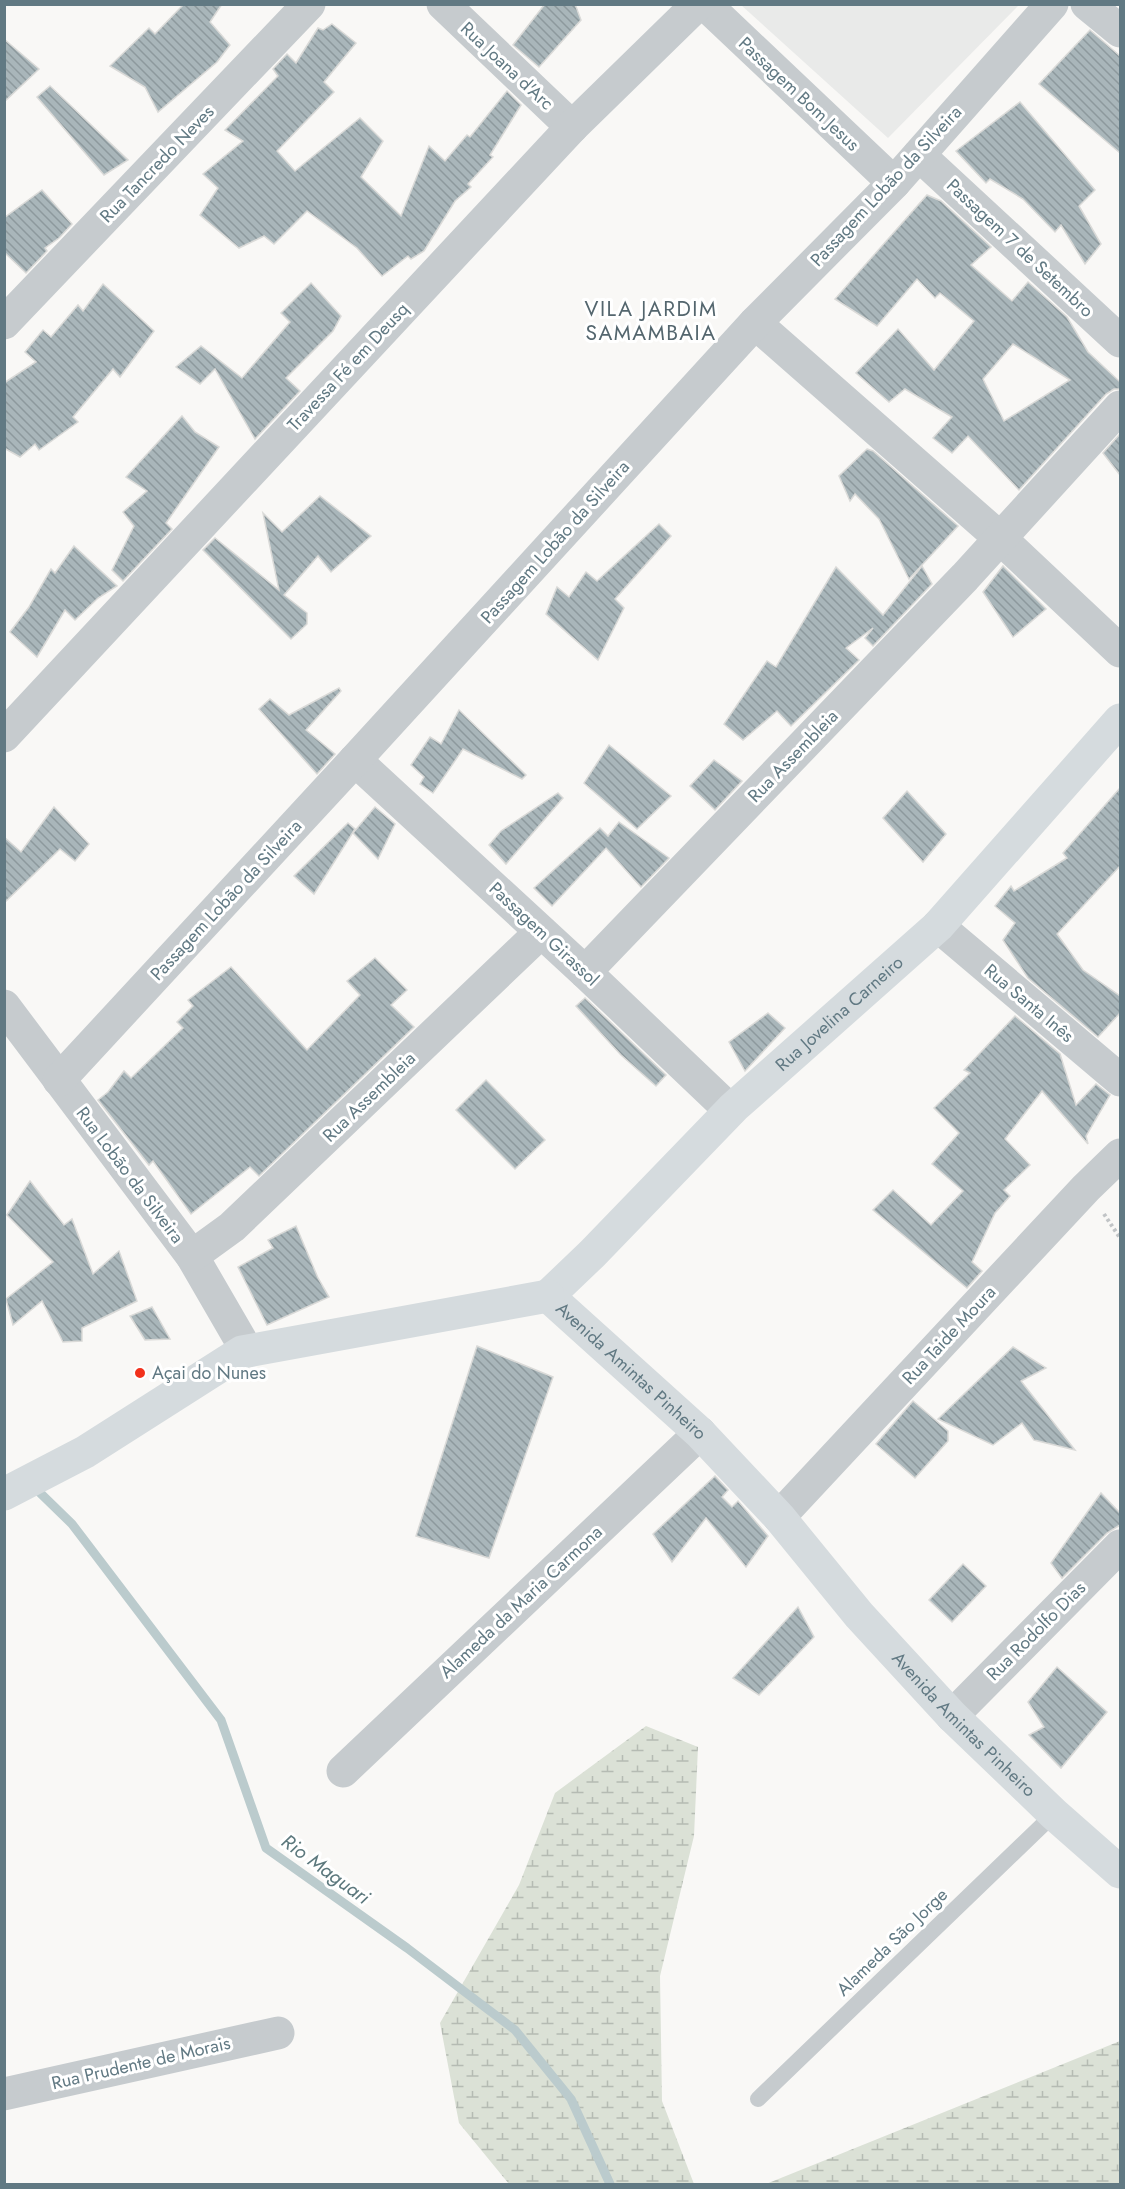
<svg xmlns="http://www.w3.org/2000/svg" width="1125" height="2189" font-family="Jost,sans-serif">
  <style>
    .built { fill: #e9eae9 }
    .wetland { fill: url(#wetland-marsh) }
    .lines { fill: none; stroke-linecap: round; stroke-linejoin: round }
    .stream { stroke: #bbcbcd; stroke-width: 9 }
    .building { fill: url(#building-back-hatch); stroke: #dadad8; stroke-width: 1.5; fill-rule: evenodd }
    .path { stroke: #c1c4c6; stroke-width: 4; stroke-dasharray: 3 3; stroke-linecap: butt }
    .lane { stroke: #c6cbce; stroke-width: 16 }
    .street { stroke: #c6cbce; stroke-width: 33 }
    .secondary { stroke: #d5dbde; stroke-width: 33 }
    .poi-dot { fill: #f2311c; stroke: #fff; stroke-width: 2 }
    .labels { text-anchor: middle; stroke-width: 6; stroke-linejoin: round; paint-order: stroke }
    .street-label { font-size: 18px; fill: #617983; stroke: #fff }
    .poi-label { font-size: 18px; fill: #617983; stroke: #fff; text-anchor: start }
    .water-label { font-size: 20px; font-style: italic; fill: #5c787d; stroke: #fff }
    .quarter-label { font-size: 21px; letter-spacing: 1.5px; fill: #54666e; stroke: #fff }
  </style>
  <defs>
    <pattern id="wetland-marsh" width="20" height="14" patternUnits="userSpaceOnUse" patternTransform="scale(1.5)"><rect width="20" height="14" fill="#dbe1d6"/><path d="M1 5h8M5 5V1M11 12h8M15 12V8" fill="none" stroke="#b5bbb3"/></pattern>
    <pattern id="building-back-hatch" width="6" height="6" patternUnits="userSpaceOnUse" patternTransform="scale(1.5)"><rect width="6" height="6" fill="#a9b6ba"/><path d="M-1 5l2 2M0 0l6 6M5-1l2 2" fill="none" stroke="#8d999d"/></pattern>
  </defs>
  <rect width="100%" height="100%" fill="#f9f8f6"/>
  <path class="built" d="M 741,5 L 742,4 L 1019,5 L 888,138 Z"/>
  <g class="wetland">
    <path d="M 646,1726 L 698,1747 L 694,1836 L 660,1976 L 662,2101 L 694,2184 L 509,2184 L 459,2123 L 440,2023 L 519,1885 L 555,1793 Z"/>
    <path d="M 1120,2041 L 1120,2184 L 766,2184 Z"/>
  </g>
  <g class="lines">
    <path class="stream" d="M 33,1486 L 72,1524 L 221,1720 L 266,1848 L 407,1948 L 515,2030 L 571,2099 L 610,2184"/>
  </g>
  <g class="building">
    <path d="M 184,4 L 222,4 L 210,22 L 230,45 L 217,62 L 158,112 L 145,87 L 110,66 L 149,28 L 155,34 Z"/>
    <path d="M 545,4 L 575,4 L 581,20 L 539,67 L 513,45 Z"/>
    <path d="M 332,24 L 356,43 L 324,82 L 334,92 L 277,151 L 295,171 L 360,118 L 383,141 L 361,177 L 401,216 L 429,146 L 445,161 L 467,135 L 470,137 L 507,91 L 521,105 L 490,155 L 493,157 L 468,184 L 471,187 L 455,201 L 424,251 L 411,259 L 408,256 L 382,276 L 357,248 L 307,211 L 274,244 L 264,236 L 239,248 L 200,215 L 218,188 L 203,174 L 243,141 L 225,130 L 278,76 L 273,69 L 287,54 L 296,63 L 318,28 L 323,30 Z"/>
    <path d="M 1090,30 L 1120,56 L 1120,153 L 1039,84 Z"/>
    <path d="M 4,39 L 39,69 L 4,102 Z"/>
    <path d="M 50,86 L 128,160 L 104,175 L 37,97 Z"/>
    <path d="M 1020,102 L 1095,190 L 1079,206 L 1101,244 L 1085,264 L 1061,225 L 1055,232 L 1023,199 L 990,179 L 986,183 L 956,151 Z"/>
    <path d="M 42,190 L 72,224 L 59,238 L 45,248 L 47,251 L 26,273 L 4,252 L 4,218 Z"/>
    <path d="M 927,195 L 941,201 L 991,247 L 971,265 L 1012,301 L 1028,282 L 1067,317 L 1088,352 L 1120,382 L 1120,389 L 1114,389 L 1106,394 L 1019,490 L 968,436 L 952,453 L 933,438 L 952,417 L 905,389 L 889,402 L 856,373 L 898,329 L 934,370 L 974,321 L 940,293 L 935,298 L 917,279 L 877,326 L 835,299 ZM 1013,344 L 1070,380 L 1004,421 L 983,379 Z"/>
    <path d="M 311,283 L 341,316 L 333,331 L 286,378 L 300,391 L 255,439 L 215,369 L 200,384 L 176,367 L 201,346 L 242,378 L 290,322 L 281,313 Z"/>
    <path d="M 103,284 L 154,331 L 120,377 L 113,369 L 73,417 L 78,422 L 39,450 L 35,444 L 20,457 L 4,448 L 4,383 L 36,362 L 25,352 L 43,330 L 51,337 L 78,305 L 83,311 Z"/>
    <path d="M 182,416 L 195,432 L 219,447 L 166,523 L 172,529 L 123,581 L 112,570 L 134,526 L 123,512 L 147,491 L 126,477 Z"/>
    <path d="M 1120,434 L 1120,475 L 1103,453 Z"/>
    <path d="M 867,449 L 873,451 L 958,526 L 909,579 L 879,519 L 855,494 L 850,501 L 839,476 Z"/>
    <path d="M 320,496 L 371,536 L 331,572 L 318,556 L 284,595 L 307,613 L 307,624 L 291,639 L 203,550 L 215,538 L 279,590 L 263,513 L 282,532 Z"/>
    <path d="M 659,524 L 671,536 L 615,599 L 624,608 L 598,660 L 546,614 L 557,587 L 569,597 L 586,572 L 597,581 Z"/>
    <path d="M 74,546 L 117,586 L 98,598 L 75,620 L 65,610 L 37,657 L 10,632 L 29,607 L 51,569 L 55,573 Z"/>
    <path d="M 922,566 L 932,584 L 873,646 L 865,638 L 873,628 L 846,648 L 859,660 L 791,726 L 777,711 L 743,740 L 724,724 L 767,661 L 776,667 L 836,567 L 883,615 Z"/>
    <path d="M 1003,566 L 1046,609 L 1013,637 L 983,592 Z"/>
    <path d="M 339,688 L 341,691 L 306,730 L 335,754 L 317,774 L 259,709 L 270,699 L 289,715 Z"/>
    <path d="M 459,710 L 526,775 L 522,779 L 463,749 L 433,793 L 420,784 L 424,777 L 411,765 L 430,737 L 441,744 Z"/>
    <path d="M 609,745 L 671,796 L 637,829 L 584,783 Z"/>
    <path d="M 714,760 L 742,781 L 715,810 L 690,786 Z"/>
    <path d="M 1120,788 L 1120,866 L 1057,934 L 1083,970 L 1120,996 L 1120,1013 L 1098,1037 L 1028,978 L 1003,940 L 1015,923 L 995,906 L 1011,886 L 1014,891 L 1067,858 L 1063,853 Z"/>
    <path d="M 907,791 L 946,834 L 923,862 L 883,818 Z"/>
    <path d="M 558,793 L 563,798 L 506,864 L 489,845 L 501,831 Z"/>
    <path d="M 54,807 L 89,844 L 75,861 L 60,849 L 4,903 L 4,837 L 21,852 Z"/>
    <path d="M 375,807 L 395,824 L 378,859 L 353,833 Z"/>
    <path d="M 619,822 L 669,858 L 641,887 L 606,848 L 552,906 L 534,888 L 600,828 L 608,836 Z"/>
    <path d="M 348,823 L 355,829 L 314,894 L 294,876 Z"/>
    <path d="M 375,958 L 407,990 L 391,1005 L 414,1027 L 259,1176 L 250,1167 L 191,1214 L 153,1161 L 149,1165 L 98,1100 L 108,1092 L 124,1071 L 131,1078 L 183,1028 L 177,1022 L 193,1006 L 188,1000 L 231,967 L 307,1050 L 360,995 L 347,981 Z"/>
    <path d="M 585,998 L 666,1075 L 656,1086 L 621,1055 L 576,1006 Z"/>
    <path d="M 768,1013 L 785,1028 L 745,1071 L 729,1042 Z"/>
    <path d="M 1015,1016 L 1060,1054 L 1076,1105 L 1096,1084 L 1110,1095 L 1086,1136 L 1088,1144 L 1042,1091 L 1005,1139 L 1030,1165 L 1004,1190 L 1010,1196 L 995,1213 L 972,1262 L 982,1271 L 967,1288 L 873,1210 L 893,1190 L 931,1225 L 963,1191 L 932,1164 L 959,1133 L 934,1108 L 970,1073 L 964,1070 Z"/>
    <path d="M 486,1080 L 545,1140 L 515,1169 L 456,1110 Z"/>
    <path d="M 30,1181 L 64,1225 L 72,1219 L 93,1274 L 119,1251 L 137,1301 L 82,1328 L 82,1341 L 63,1342 L 42,1301 L 13,1325 L 6,1299 L 53,1262 L 7,1215 Z"/>
    <path d="M 296,1226 L 318,1278 L 329,1297 L 267,1325 L 238,1267 L 273,1248 L 268,1240 Z"/>
    <path d="M 152,1307 L 170,1339 L 145,1340 L 130,1316 Z"/>
    <path d="M 477,1346 L 553,1377 L 489,1558 L 416,1536 Z"/>
    <path d="M 1013,1347 L 1046,1368 L 1021,1381 L 1075,1450 L 1034,1440 L 1022,1423 L 993,1445 L 938,1419 Z"/>
    <path d="M 913,1401 L 948,1431 L 948,1441 L 915,1478 L 876,1444 Z"/>
    <path d="M 715,1476 L 728,1490 L 722,1497 L 732,1507 L 738,1501 L 768,1536 L 746,1567 L 706,1518 L 672,1562 L 653,1534 Z"/>
    <path d="M 1101,1493 L 1120,1513 L 1120,1525 L 1107,1533 L 1062,1578 L 1051,1563 Z"/>
    <path d="M 963,1564 L 986,1586 L 952,1622 L 929,1600 Z"/>
    <path d="M 798,1607 L 814,1637 L 759,1695 L 733,1678 Z"/>
    <path d="M 1057,1667 L 1107,1712 L 1061,1768 L 1029,1735 L 1044,1727 L 1028,1702 Z"/>
  </g>
  <g class="lines">
    <path class="path" d="M 1104,1214 L 1120,1238"/>
    <path class="lane" d="M 758,2099 L 1054,1814"/>
    <g class="street">
      <path d="M 443,4 L 572,127"/>
      <path d="M 705,4 L 894,183"/>
      <path d="M 1087,4 L 1120,31"/>
      <path d="M 919,155 L 1120,341"/>
      <path d="M 4,323 L 309,4"/>
      <path d="M 755,323 L 1000,538 L 1120,651"/>
      <path d="M 4,736 L 572,127 L 698,4"/>
      <path d="M 355,760 L 585,972 L 730,1110"/>
      <path d="M 938,926 L 1120,1080"/>
      <path d="M 585,972 L 965,577 L 1120,407"/>
      <path d="M 4,1006 L 192,1256 L 247,1351"/>
      <path d="M 59,1080 L 355,760 L 755,323 L 894,183 L 1052,4"/>
      <path d="M 192,1256 L 232,1227 L 541,932"/>
      <path d="M 779,1517 L 1086,1188 L 1120,1155"/>
      <path d="M 952,1716 L 1120,1546"/>
      <path d="M 343,1771 L 700,1433"/>
      <path d="M 4,2094 L 278,2033"/>
    </g>
    <g class="secondary">
      <path id="s1" d="M 548,1296 L 592,1254 L 734,1107 L 938,926 L 1120,720"/>
      <path id="s2" d="M 548,1296 L 700,1433 L 779,1517 L 859,1615 L 952,1716 L 1054,1814 L 1120,1872"/>
      <path d="M 4,1494 L 85,1452 L 242,1352 L 548,1296"/>
    </g>
  </g>
  <circle class="poi-dot" cx="140" cy="1373" r="6"/>
  <g class="labels">
    <g class="street-label">
      <text transform="translate(507 66) rotate(43)" y="6">Rua Joana d'Arc</text>
      <text transform="translate(799 94) rotate(43)" y="6">Passagem Bom Jesus</text>
      <text transform="translate(157 164) rotate(-46)" y="6">Rua Tancredo Neves</text>
      <text transform="translate(886 186) rotate(-47)" y="6">Passagem Lobão da Silveira</text>
      <text transform="translate(1020 248) rotate(43)" y="6">Passagem 7 de Setembro</text>
      <text transform="translate(348 367) rotate(-47)" y="6">Travessa Fé em Deusq</text>
      <text transform="translate(555 542) rotate(-48)" y="6">Passagem Lobão da Silveira</text>
      <text transform="translate(793 756) rotate(-46)" y="6">Rua Assembleia</text>
      <text transform="translate(226 900) rotate(-47)" y="6">Passagem Lobão da Silveira</text>
      <text transform="translate(544 934) rotate(43)" y="6">Passagem Girassol</text>
      <text transform="translate(1029 1003) rotate(40)" y="6">Rua Santa Inês</text>
      <text dy="6" stroke="none"><textPath href="#s1" startOffset="406">Rua Jovelina Carneiro</textPath></text>
      <text transform="translate(369 1097) rotate(-44)" y="6">Rua Assembleia</text>
      <text transform="translate(130 1175) rotate(53)" y="6">Rua Lobão da Silveira</text>
      <text transform="translate(949 1335) rotate(-47)" y="6">Rua Taide Moura</text>
      <text dy="6" stroke="none"><textPath href="#s2" startOffset="112">Avenida Amintas Pinheiro</textPath></text>
      <text transform="translate(521 1602) rotate(-43)" y="6">Alameda da Maria Carmona</text>
      <text transform="translate(1036 1631) rotate(-45)" y="6">Rua Rodolfo Dias</text>
      <text dy="6" stroke="none"><textPath href="#s2" startOffset="598">Avenida Amintas Pinheiro</textPath></text>
      <text transform="translate(892 1942) rotate(-44)" y="6">Alameda São Jorge</text>
      <text transform="translate(141 2063) rotate(-13)" y="6">Rua Prudente de Morais</text>
    </g>
    <g class="poi-label">
      <text x="152" y="1379">Açai do Nunes</text>
    </g>
    <g class="water-label">
      <text transform="translate(326 1869) rotate(36)" y="7">Rio Maguari</text>
    </g>
    <g class="quarter-label">
      <text x="651" y="316">VILA JARDIM<tspan x="651" dy="24">SAMAMBAIA</tspan></text>
    </g>
  </g>
  <rect width="1125" height="2189" fill="none" stroke="#617983" stroke-width="12"/>
</svg>
